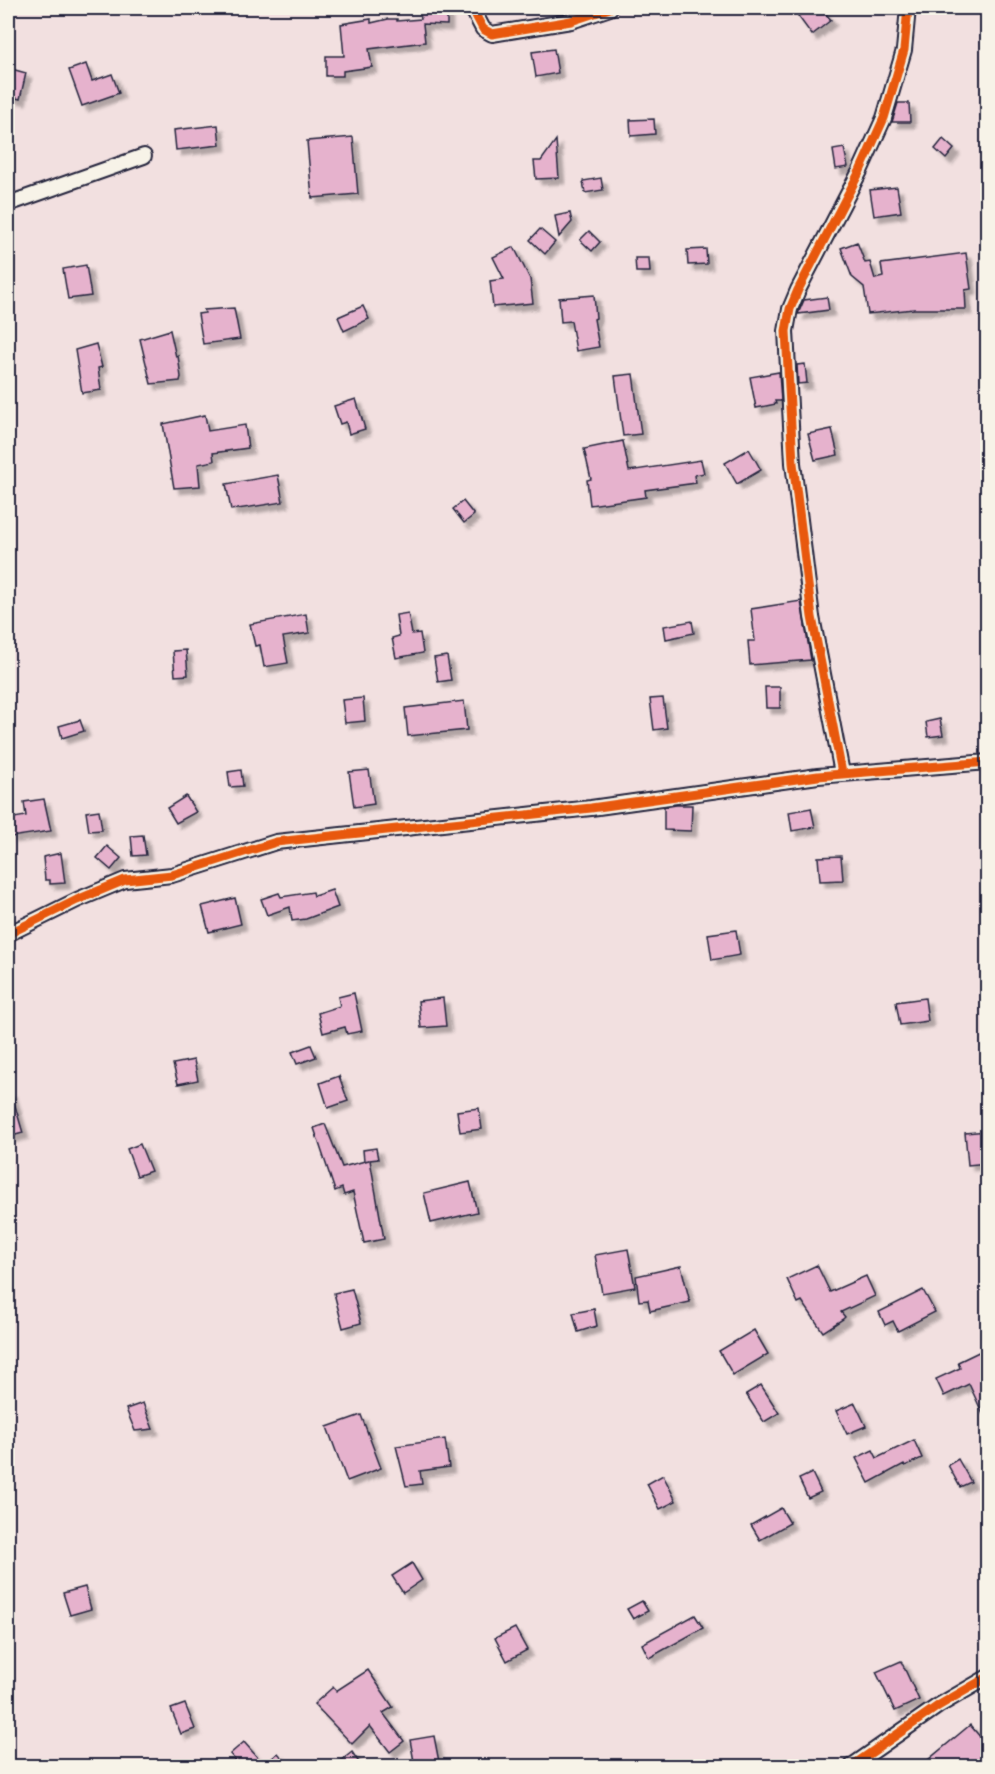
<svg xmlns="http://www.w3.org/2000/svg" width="995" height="1774" font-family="Kalam,sans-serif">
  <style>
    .building { fill: #e6b2cd; stroke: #22223b; stroke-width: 1.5; filter: url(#shadow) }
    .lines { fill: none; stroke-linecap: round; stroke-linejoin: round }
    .minor-casing { stroke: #22223b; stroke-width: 18 }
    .minor { stroke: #f7f3e8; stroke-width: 14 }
    .cycleway-casing { stroke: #f7f3e8; stroke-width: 13 }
    .cycleway { stroke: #e8590c; stroke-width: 9 }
  </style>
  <defs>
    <filter id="shadow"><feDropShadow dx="5.5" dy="5.5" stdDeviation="1.5" flood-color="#0004"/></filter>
  </defs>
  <rect width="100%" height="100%" fill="#f2e0e0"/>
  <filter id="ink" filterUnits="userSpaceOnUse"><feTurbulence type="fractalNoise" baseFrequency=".0167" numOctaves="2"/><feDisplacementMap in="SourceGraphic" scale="12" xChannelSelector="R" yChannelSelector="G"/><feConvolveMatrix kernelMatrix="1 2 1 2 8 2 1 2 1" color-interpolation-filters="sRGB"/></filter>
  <g filter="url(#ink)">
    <g class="building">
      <path d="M 419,8 L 442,8 L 443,12 L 447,12 L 447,25 L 423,24 L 425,42 L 369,49 L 372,67 L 343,71 L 343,76 L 326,76 L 326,56 L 344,56 L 341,24 L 371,19 L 371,23 L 388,19 L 397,19 L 397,21 L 421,19 Z"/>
      <path d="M 810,8 L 821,8 L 831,20 L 812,35 L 798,16 Z"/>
      <path d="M 554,49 L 558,73 L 536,77 L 532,52 Z"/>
      <path d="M 86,64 L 92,81 L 112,74 L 119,93 L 82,106 L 69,70 Z"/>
      <path d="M 8,68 L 26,73 L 20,99 L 8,96 Z"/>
      <path d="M 898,103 L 909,103 L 910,122 L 892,122 Z"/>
      <path d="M 654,119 L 655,134 L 631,136 L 630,120 Z"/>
      <path d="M 218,125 L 220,145 L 176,150 L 174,130 Z"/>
      <path d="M 353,137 L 358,194 L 312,198 L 307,141 Z"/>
      <path d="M 943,139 L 954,149 L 946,159 L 935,149 Z"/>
      <path d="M 556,140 L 559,178 L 536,179 L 534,161 L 541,161 Z"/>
      <path d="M 844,148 L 848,167 L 836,169 L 833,150 Z"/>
      <path d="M 601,178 L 603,190 L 585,193 L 583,181 Z"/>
      <path d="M 897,187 L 901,212 L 874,216 L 870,190 Z"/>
      <path d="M 570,213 L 572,222 L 559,237 L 555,216 Z"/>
      <path d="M 540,229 L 555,242 L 545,254 L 530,240 Z"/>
      <path d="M 589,231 L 600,242 L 592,251 L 580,240 Z"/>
      <path d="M 857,242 L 865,263 L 870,262 L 875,279 L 883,277 L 881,264 L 966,253 L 971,289 L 965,290 L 966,309 L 914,309 L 868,314 L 864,287 L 852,277 L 841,248 Z"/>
      <path d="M 514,247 L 530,279 L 533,303 L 493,307 L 490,281 L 504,279 L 493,257 Z"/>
      <path d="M 706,249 L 707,264 L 688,265 L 687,250 Z"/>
      <path d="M 635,258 L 649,258 L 650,272 L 636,272 Z"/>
      <path d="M 86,265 L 91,296 L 68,299 L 63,269 Z"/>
      <path d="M 594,295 L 596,318 L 594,319 L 599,347 L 576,351 L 571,321 L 561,322 L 559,298 Z"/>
      <path d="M 827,297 L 829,310 L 798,314 L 804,300 Z"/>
      <path d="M 363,306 L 369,319 L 344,331 L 338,317 Z"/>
      <path d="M 234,308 L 240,339 L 203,344 L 198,314 L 205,313 L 204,310 Z"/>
      <path d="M 170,330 L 176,357 L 178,356 L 181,377 L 180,381 L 151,384 L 140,339 Z"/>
      <path d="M 96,344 L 102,367 L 98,368 L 101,390 L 82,393 L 75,350 Z"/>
      <path d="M 805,364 L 807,383 L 798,384 L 797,365 Z"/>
      <path d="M 779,372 L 781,401 L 775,401 L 776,404 L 756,408 L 750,377 Z"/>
      <path d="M 633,374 L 641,434 L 623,436 L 615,376 Z"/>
      <path d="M 356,399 L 365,429 L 349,434 L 346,422 L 340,424 L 334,406 Z"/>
      <path d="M 205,415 L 208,431 L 245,425 L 248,448 L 213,453 L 214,461 L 198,464 L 200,486 L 174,488 L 163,424 Z"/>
      <path d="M 832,429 L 838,455 L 815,460 L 808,434 Z"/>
      <path d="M 623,441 L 629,471 L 701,460 L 704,473 L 695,475 L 696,483 L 645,490 L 646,497 L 590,505 L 587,480 L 591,479 L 584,449 Z"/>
      <path d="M 749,449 L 761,470 L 737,484 L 725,463 Z"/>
      <path d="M 278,475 L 283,502 L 231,510 L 226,484 Z"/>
      <path d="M 463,501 L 474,515 L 464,523 L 453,509 Z"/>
      <path d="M 801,601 L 811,660 L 750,665 L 748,641 L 755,641 L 751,609 Z"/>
      <path d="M 408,613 L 412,634 L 420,633 L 423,653 L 396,658 L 392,638 L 399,636 L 396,615 Z"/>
      <path d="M 306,614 L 309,633 L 283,637 L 288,663 L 264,667 L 260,645 L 255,646 L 250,624 Z"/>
      <path d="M 692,621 L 694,633 L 666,639 L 664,626 Z"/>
      <path d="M 186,650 L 188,675 L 175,676 L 173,651 Z"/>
      <path d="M 447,656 L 451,680 L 438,682 L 434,658 Z"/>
      <path d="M 765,687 L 780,687 L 780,708 L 766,708 Z"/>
      <path d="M 363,698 L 365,721 L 345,723 L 342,700 Z"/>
      <path d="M 663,698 L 667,728 L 654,730 L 650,699 Z"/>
      <path d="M 464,701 L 467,730 L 408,736 L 405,708 Z"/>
      <path d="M 940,719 L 943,735 L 928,737 L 926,722 Z"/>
      <path d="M 80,720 L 84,731 L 62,738 L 59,726 Z"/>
      <path d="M 241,770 L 243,786 L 230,787 L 228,772 Z"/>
      <path d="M 369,770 L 374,804 L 354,807 L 349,772 Z"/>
      <path d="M 186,796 L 196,812 L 176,823 L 167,808 Z"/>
      <path d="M 44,799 L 51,831 L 11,837 L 8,819 L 26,816 L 24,802 Z"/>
      <path d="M 676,805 L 692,805 L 691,831 L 664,830 L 664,807 Z"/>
      <path d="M 811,808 L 815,827 L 792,831 L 789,812 Z"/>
      <path d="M 99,810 L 102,830 L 89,831 L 86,812 Z"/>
      <path d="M 143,835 L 146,855 L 133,856 L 131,836 Z"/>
      <path d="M 107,846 L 121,858 L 111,870 L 97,858 Z"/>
      <path d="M 61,853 L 65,883 L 50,884 L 50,880 L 45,880 L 43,857 Z"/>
      <path d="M 841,856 L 843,880 L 820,881 L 818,857 Z"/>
      <path d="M 332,890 L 338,907 L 306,919 L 292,921 L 290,907 L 267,915 L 261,899 L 279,893 L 281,897 L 313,892 L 314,896 Z"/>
      <path d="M 235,898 L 241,924 L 209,932 L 202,906 Z"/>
      <path d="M 736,930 L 740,955 L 712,960 L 708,934 Z"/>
      <path d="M 354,993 L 362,1031 L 347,1034 L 345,1027 L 323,1033 L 318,1013 L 340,1006 L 338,997 Z"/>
      <path d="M 443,998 L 446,1026 L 421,1028 L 418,1001 Z"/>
      <path d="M 925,998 L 928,1021 L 900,1025 L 896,1002 Z"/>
      <path d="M 311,1045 L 316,1057 L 297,1064 L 292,1052 Z"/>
      <path d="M 194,1060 L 198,1080 L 178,1084 L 173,1064 Z"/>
      <path d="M 339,1076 L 348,1101 L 328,1108 L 320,1083 Z"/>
      <path d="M 8,1092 L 11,1092 L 23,1133 L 8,1137 Z"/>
      <path d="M 479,1108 L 482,1129 L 460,1132 L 457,1111 Z"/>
      <path d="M 325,1124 L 342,1167 L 369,1160 L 364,1161 L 363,1150 L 376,1148 L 378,1159 L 370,1160 L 384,1239 L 364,1243 L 353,1192 L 344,1195 L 342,1188 L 335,1191 L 314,1128 Z"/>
      <path d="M 987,1131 L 987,1163 L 968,1165 L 965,1133 Z"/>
      <path d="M 140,1144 L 151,1171 L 137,1176 L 127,1149 Z"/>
      <path d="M 470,1182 L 477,1212 L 431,1223 L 424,1193 Z"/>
      <path d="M 628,1249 L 635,1287 L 602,1293 L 595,1255 Z"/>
      <path d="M 817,1265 L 830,1292 L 866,1276 L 875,1296 L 841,1312 L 845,1317 L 843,1319 L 823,1332 L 802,1301 L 798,1303 L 787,1279 Z"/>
      <path d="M 681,1266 L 690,1302 L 650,1311 L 648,1300 L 639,1301 L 636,1276 Z"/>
      <path d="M 352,1289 L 361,1323 L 343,1328 L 334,1293 Z"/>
      <path d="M 923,1290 L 935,1312 L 898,1331 L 893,1321 L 885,1325 L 879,1312 Z"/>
      <path d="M 594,1309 L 597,1326 L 578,1332 L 573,1313 Z"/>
      <path d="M 754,1330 L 768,1354 L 733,1375 L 719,1351 Z"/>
      <path d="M 987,1348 L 987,1423 L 969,1384 L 944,1396 L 936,1379 L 960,1368 L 958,1362 Z"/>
      <path d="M 761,1385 L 779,1413 L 764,1422 L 746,1394 Z"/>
      <path d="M 143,1403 L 153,1429 L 135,1431 L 126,1409 Z"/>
      <path d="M 855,1403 L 866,1426 L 847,1434 L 836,1411 Z"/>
      <path d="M 361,1415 L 381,1468 L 347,1481 L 327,1427 Z"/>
      <path d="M 445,1439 L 449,1467 L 420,1471 L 422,1484 L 406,1486 L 396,1446 Z"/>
      <path d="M 914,1440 L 922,1458 L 905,1466 L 904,1464 L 869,1483 L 856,1458 L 873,1450 L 877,1458 Z"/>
      <path d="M 958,1459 L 971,1482 L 960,1487 L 948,1465 Z"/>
      <path d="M 812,1473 L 821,1492 L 808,1498 L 799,1479 Z"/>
      <path d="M 663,1475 L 676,1501 L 660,1509 L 647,1484 Z"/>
      <path d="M 781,1508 L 790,1523 L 760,1540 L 751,1525 Z"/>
      <path d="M 412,1563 L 422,1580 L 403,1593 L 392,1576 Z"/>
      <path d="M 85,1587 L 91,1609 L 70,1615 L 63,1593 Z"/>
      <path d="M 642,1601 L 648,1611 L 633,1619 L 627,1609 Z"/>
      <path d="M 695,1615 L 703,1628 L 649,1658 L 642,1644 Z"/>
      <path d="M 515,1628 L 527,1650 L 507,1661 L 495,1638 Z"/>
      <path d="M 901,1661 L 919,1700 L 895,1711 L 876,1672 Z"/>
      <path d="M 368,1670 L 393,1707 L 383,1713 L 404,1741 L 390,1752 L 370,1726 L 352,1744 L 314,1704 L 333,1687 L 336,1691 Z"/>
      <path d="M 185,1704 L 195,1729 L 181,1734 L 171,1709 Z"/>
      <path d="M 970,1725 L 982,1739 L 987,1736 L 987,1767 L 933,1767 L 928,1760 Z"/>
      <path d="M 434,1736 L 440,1767 L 415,1767 L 410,1740 Z"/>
      <path d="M 244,1742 L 264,1765 L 278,1753 L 290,1767 L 241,1767 L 230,1754 Z"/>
      <path d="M 352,1752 L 362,1767 L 333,1767 Z"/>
    </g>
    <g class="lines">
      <g class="minor-casing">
        <g id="minor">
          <path d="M 472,8 L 483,29 L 492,34 L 571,21 L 610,8"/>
          <path d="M 8,204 L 144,156"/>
          <path d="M 842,773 L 812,617 L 793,463 L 786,331 L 790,309 L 798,290 L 860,171 L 884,118 L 904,50 L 908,8"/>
          <path d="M 8,934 L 77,900 L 125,880 L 172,875 L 276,842 L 591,808 L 818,776 L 988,762"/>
          <path d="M 852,1766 L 938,1706 L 988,1677"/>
        </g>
      </g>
      <use href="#minor" class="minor"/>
      <g class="cycleway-casing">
        <g id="cycleway">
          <path d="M 472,8 L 483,29 L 492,34 L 571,21 L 610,8"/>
          <path d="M 842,773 L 812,617 L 793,463 L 786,331 L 790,309 L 798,290 L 860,171 L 884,118 L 904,50 L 908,8"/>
          <path d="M 8,934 L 77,900 L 125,880 L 172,875 L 276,842 L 591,808 L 818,776 L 988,762"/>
          <path d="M 852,1766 L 938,1706 L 988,1677"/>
        </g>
      </g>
      <use href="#cycleway" class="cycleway"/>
    </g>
  </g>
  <rect width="995" height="1774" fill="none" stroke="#f7f3e8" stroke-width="30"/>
  <rect x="15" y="15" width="965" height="1744" fill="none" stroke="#22223b" stroke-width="2" filter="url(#ink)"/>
</svg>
